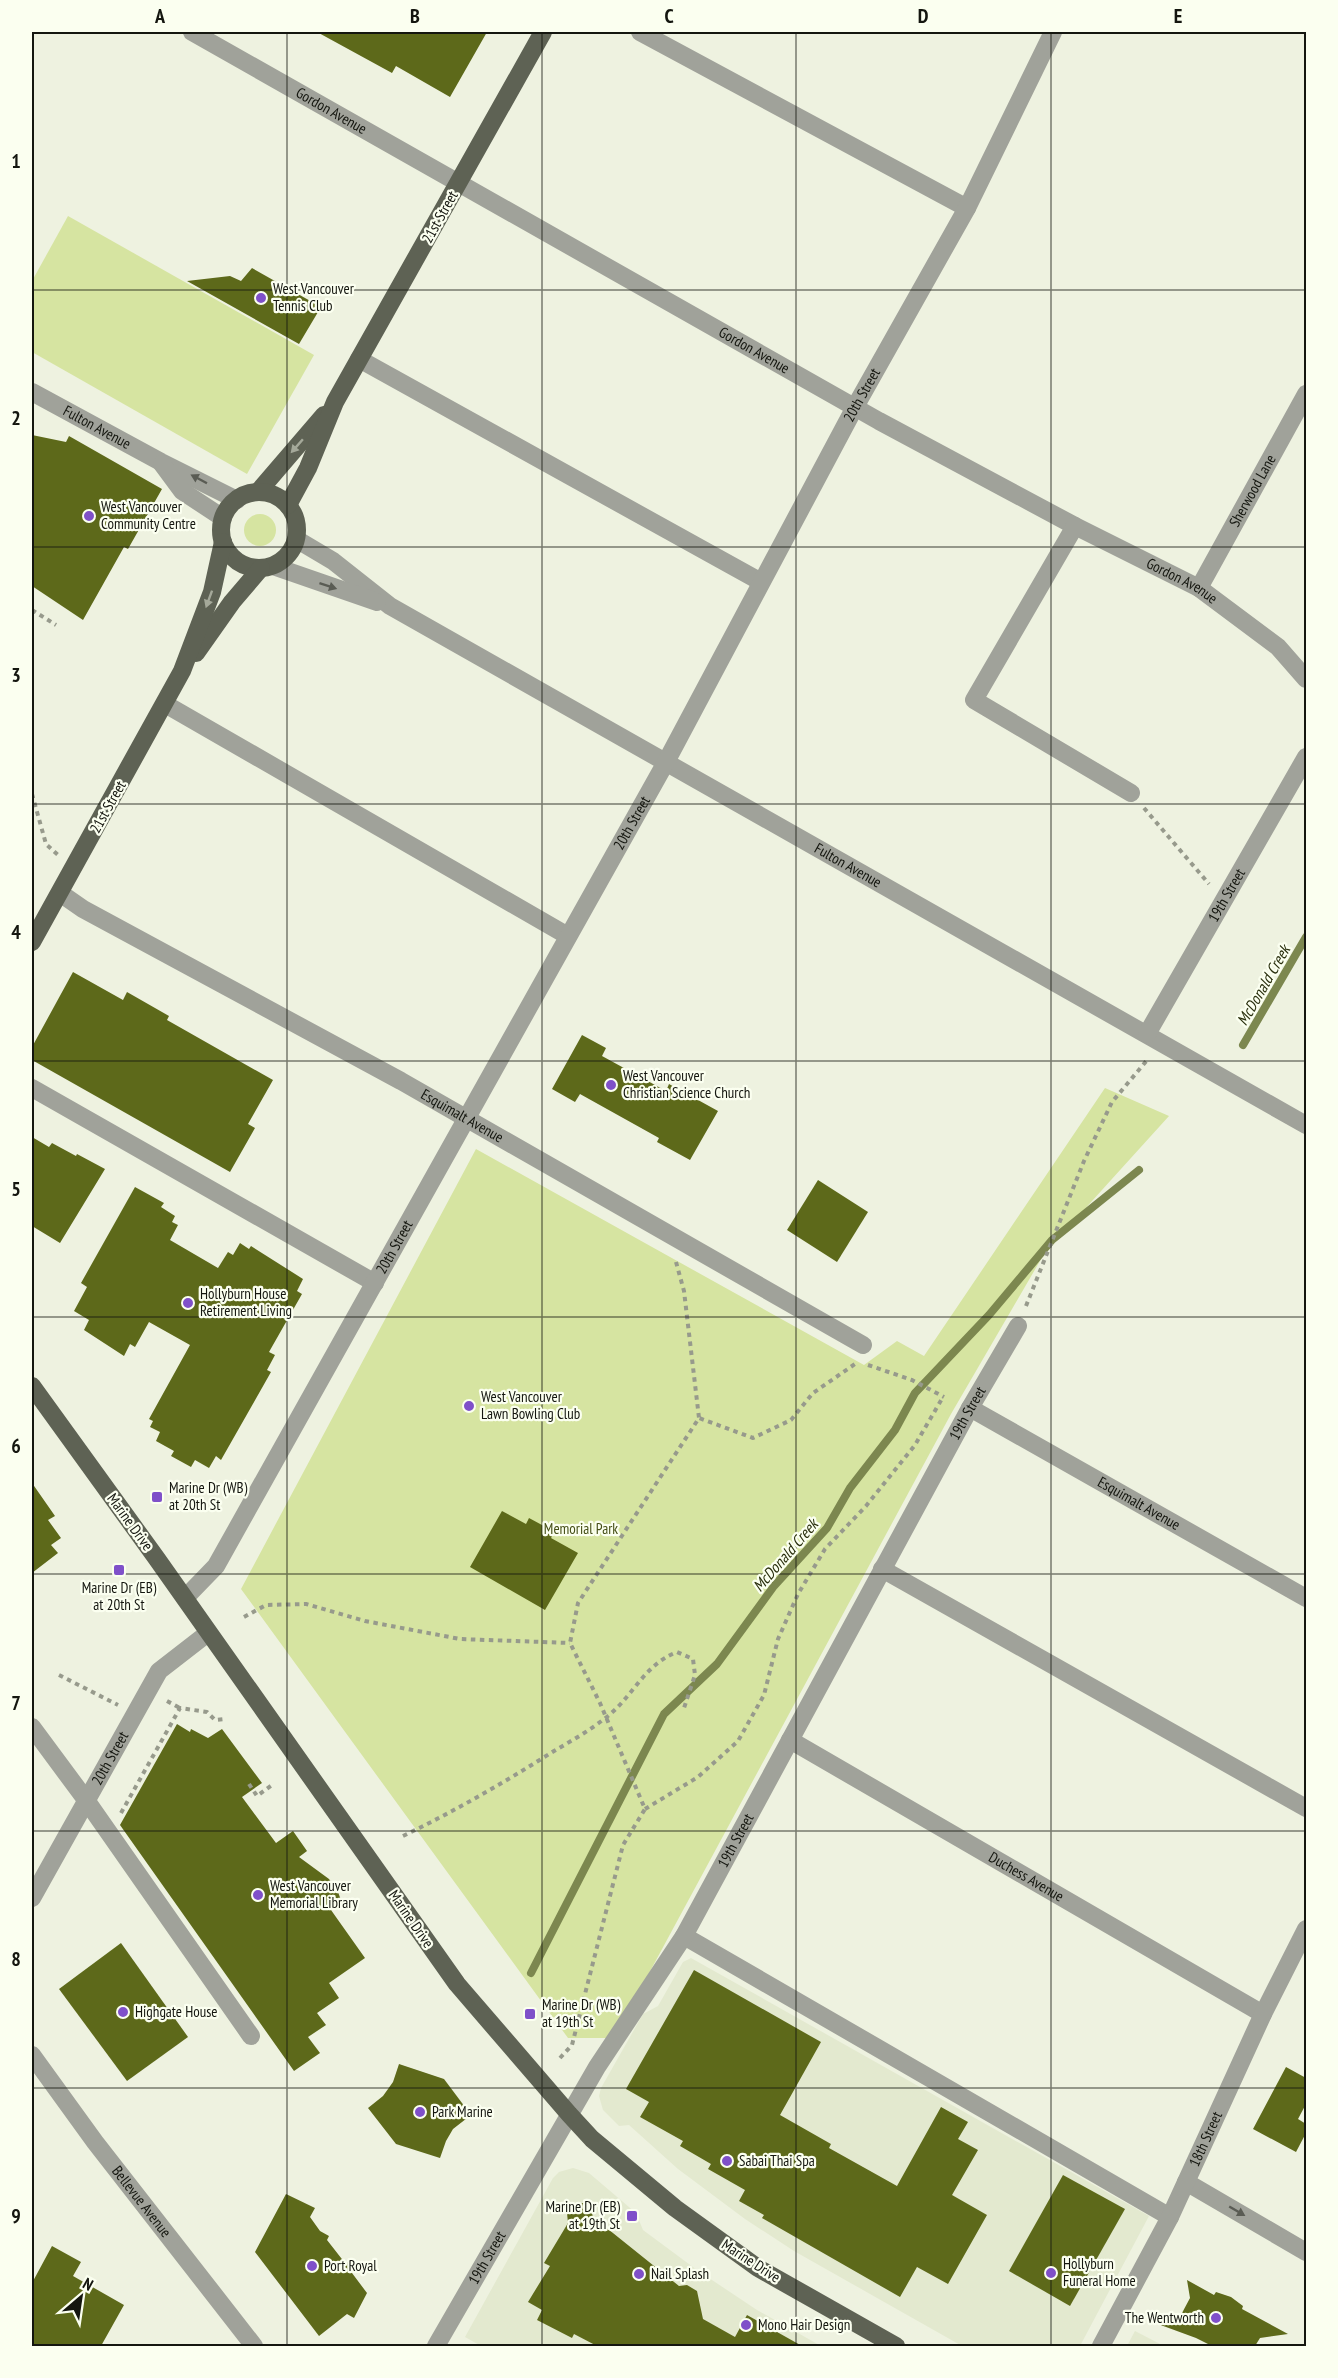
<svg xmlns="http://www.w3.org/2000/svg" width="1338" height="2378" font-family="'PT Sans Narrow',sans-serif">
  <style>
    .built { fill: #e3e9cf }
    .green { fill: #d6e4a1 }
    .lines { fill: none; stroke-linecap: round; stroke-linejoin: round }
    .stream { stroke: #7c874f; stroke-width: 8 }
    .building { fill: #5d691a }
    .path { stroke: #979a8c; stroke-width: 4; stroke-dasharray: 4.5 4.5; stroke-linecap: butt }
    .minor { stroke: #a0a29a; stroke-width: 18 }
    .major { stroke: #5e6254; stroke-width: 18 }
    .oneway { fill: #a5a99a }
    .oneway2 { fill: #5a5c54 }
    .grid { fill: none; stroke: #14160f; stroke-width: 1.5; stroke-opacity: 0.55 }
    .poi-dot { fill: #7f50c9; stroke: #fbfff0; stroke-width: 2 }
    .labels { text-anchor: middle; stroke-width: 4.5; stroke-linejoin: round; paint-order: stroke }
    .street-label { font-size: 15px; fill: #14160f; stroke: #fbfff0 }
    .poi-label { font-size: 15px; fill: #14160f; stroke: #fbfff0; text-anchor: start }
    .park-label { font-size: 15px; fill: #454f16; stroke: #fbfff0 }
    .water-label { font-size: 16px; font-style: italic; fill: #292f0d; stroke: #fbfff0 }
    .neatline { fill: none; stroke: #14160f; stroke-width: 2 }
    .grid-label { font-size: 20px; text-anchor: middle; font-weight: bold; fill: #14160f }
  </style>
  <rect width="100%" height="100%" fill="#eef2e0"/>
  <g class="built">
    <path d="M 691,1958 L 1149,2216 L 1080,2346 L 962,2346 L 794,2251 L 745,2219 L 678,2169 L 629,2125 L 619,2126 L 603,2110 L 599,2096 L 601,2088 L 643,2014 L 658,2006 L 683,1962 Z"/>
    <path d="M 573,2168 L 589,2173 L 636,2213 L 643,2230 L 697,2270 L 757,2310 L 821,2346 L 481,2346 L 465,2337 L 553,2178 L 559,2172 Z"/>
    <path d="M 1135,2331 L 1164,2346 L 1127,2346 Z"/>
  </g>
  <g class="green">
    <path d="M 68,216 L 314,355 L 247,474 L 32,352 L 32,281 Z"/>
    <circle cx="260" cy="530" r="16"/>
    <path d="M 1105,1088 L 1169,1116 L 1044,1254 L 951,1414 L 614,2038 L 568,2038 L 241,1589 L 476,1149 L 864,1365 L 897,1341 L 924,1356 Z"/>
  </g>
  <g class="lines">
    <g class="stream">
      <path d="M 1243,1045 L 1306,937"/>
      <path d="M 531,1973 L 664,1714 L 717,1664 L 774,1586 L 827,1528 L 850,1488 L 895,1430 L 915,1393 L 989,1315 L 1052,1240 L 1139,1170"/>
    </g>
  </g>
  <g class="building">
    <path d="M 317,32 L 487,32 L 450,97 L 396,66 L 392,73 Z"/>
    <path d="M 252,268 L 321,307 L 299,344 L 187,281 L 230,276 L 241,281 Z"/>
    <path d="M 32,435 L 66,442 L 69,436 L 162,489 L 128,549 L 124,547 L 83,620 L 32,586 Z"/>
    <path d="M 73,972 L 123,1000 L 127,992 L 169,1016 L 167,1020 L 273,1080 L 248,1124 L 255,1128 L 230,1172 L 32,1060 L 32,1047 Z"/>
    <path d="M 582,1035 L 606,1048 L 602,1056 L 666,1091 L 669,1084 L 718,1111 L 690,1160 L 657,1142 L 659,1138 L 580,1094 L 575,1102 L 552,1089 Z"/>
    <path d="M 32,1137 L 49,1147 L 52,1143 L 76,1156 L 77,1154 L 105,1169 L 60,1243 L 32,1226 Z"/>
    <path d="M 818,1180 L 868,1212 L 837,1262 L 787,1230 Z"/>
    <path d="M 135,1187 L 164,1203 L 161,1207 L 175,1216 L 172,1222 L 178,1225 L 170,1240 L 218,1268 L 228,1252 L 233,1255 L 240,1243 L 249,1249 L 251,1246 L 303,1279 L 297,1291 L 302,1294 L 269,1352 L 275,1355 L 267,1370 L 271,1372 L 221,1460 L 216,1456 L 209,1468 L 195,1460 L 191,1467 L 171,1456 L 174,1451 L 156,1441 L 160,1432 L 150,1427 L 153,1421 L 149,1419 L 190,1345 L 149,1322 L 135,1347 L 130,1344 L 124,1356 L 84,1330 L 89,1320 L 74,1311 L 87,1287 L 81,1283 Z"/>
    <path d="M 32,1483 L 55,1516 L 48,1520 L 61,1538 L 51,1545 L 58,1553 L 32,1573 Z"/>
    <path d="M 502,1511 L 526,1524 L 529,1518 L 555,1532 L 551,1538 L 578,1553 L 545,1610 L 470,1567 Z"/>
    <path d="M 177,1724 L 190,1732 L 191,1729 L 208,1738 L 222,1729 L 262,1783 L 242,1797 L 276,1843 L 293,1831 L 307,1851 L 299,1857 L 329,1879 L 338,1892 L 342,1903 L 331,1910 L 365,1958 L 329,1983 L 339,1998 L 317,2013 L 326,2025 L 308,2037 L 320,2053 L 294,2071 L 120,1825 Z"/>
    <path d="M 121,1943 L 188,2037 L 127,2081 L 59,1989 Z"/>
    <path d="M 694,1970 L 821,2042 L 780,2115 L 831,2144 L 829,2148 L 897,2186 L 941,2107 L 968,2122 L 958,2139 L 978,2150 L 952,2195 L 987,2215 L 948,2284 L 917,2267 L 900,2297 L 762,2218 L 764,2215 L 739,2201 L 745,2190 L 708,2169 L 711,2164 L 680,2146 L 683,2141 L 640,2117 L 649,2102 L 626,2089 Z"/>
    <path d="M 399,2064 L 444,2079 L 471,2115 L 453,2129 L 446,2141 L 440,2158 L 396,2144 L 368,2108 L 383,2096 L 393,2082 Z"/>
    <path d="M 1286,2067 L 1306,2078 L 1306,2104 L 1298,2119 L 1306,2124 L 1306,2133 L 1296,2152 L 1253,2129 Z"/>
    <path d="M 1063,2175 L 1125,2209 L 1070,2306 L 1009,2271 Z"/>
    <path d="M 286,2194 L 315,2208 L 310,2217 L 320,2231 L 329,2236 L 327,2240 L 345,2263 L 349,2262 L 352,2273 L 367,2293 L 354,2318 L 347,2314 L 319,2336 L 255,2252 Z"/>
    <path d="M 583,2203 L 591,2209 L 593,2217 L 679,2286 L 687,2285 L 697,2291 L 703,2319 L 735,2337 L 747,2315 L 802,2346 L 597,2346 L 574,2334 L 572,2338 L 537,2320 L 542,2310 L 528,2302 L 550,2266 L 544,2263 L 568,2223 L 567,2213 L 573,2204 Z"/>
    <path d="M 52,2246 L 81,2262 L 73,2276 L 124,2305 L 101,2346 L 32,2346 L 32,2283 Z"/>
    <path d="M 1187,2280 L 1214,2295 L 1216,2292 L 1231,2297 L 1243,2306 L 1242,2309 L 1288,2334 L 1260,2338 L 1255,2346 L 1212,2346 L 1196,2338 L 1147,2320 L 1182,2313 L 1190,2298 Z"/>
  </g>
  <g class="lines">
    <g class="path">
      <path d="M 32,610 L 56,625"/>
      <path d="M 32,794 L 46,844 L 58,855"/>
      <path d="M 1144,808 L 1209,884"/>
      <path d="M 676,1262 L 684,1291 L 699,1418"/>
      <path d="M 1026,1306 L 1084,1161 L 1112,1102 L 1148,1059"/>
      <path d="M 868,1365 L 912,1380 L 944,1397"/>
      <path d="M 244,1617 L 266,1605 L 306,1604 L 365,1621 L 460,1639 L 570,1643"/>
      <path d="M 59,1675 L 118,1705"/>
      <path d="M 167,1701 L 180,1708"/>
      <path d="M 249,1784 L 257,1796 L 272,1785"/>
      <path d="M 645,1809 L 698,1777 L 738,1741 L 764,1695 L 778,1639 L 798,1594 L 825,1549 L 866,1506 L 915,1445 L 943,1397"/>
      <path d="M 121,1813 L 180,1708 L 207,1712 L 215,1720 L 224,1719"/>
      <path d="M 403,1836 C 455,1811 505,1782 554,1751 C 571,1741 589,1731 604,1719 C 632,1699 643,1665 677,1652 L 693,1659 L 695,1675 L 684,1708"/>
      <path d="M 560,2058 L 572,2045 L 623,1845 L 645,1809 L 600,1703 L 570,1643 L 578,1603 L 699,1418 L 753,1438 L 791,1420 L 813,1393 L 855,1364"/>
    </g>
    <g class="minor">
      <path id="s1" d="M 192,32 L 879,421 L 1075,526 L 1199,588 L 1278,647 L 1306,679"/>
      <path d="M 640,32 L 967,208"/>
      <path d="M 359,359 L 761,582"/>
      <path id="s2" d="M 32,392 L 161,462 L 237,500"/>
      <path d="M 162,464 L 182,491 L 223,518"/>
      <path d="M 1075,526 L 974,700 L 1131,793"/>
      <path id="s3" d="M 296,539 L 333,561 L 390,606 L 1306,1125"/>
      <path d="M 273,566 L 377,602"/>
      <path id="s4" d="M 1199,588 L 1306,394"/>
      <path d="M 165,704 L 568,936"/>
      <path id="s5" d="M 60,893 L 83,909 L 401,1081 L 863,1345"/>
      <path id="s6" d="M 1147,1034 L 1306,757"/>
      <path d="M 32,1088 L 375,1283"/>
      <path id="s7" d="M 970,1408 L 1306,1598"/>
      <path d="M 882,1569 L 1306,1808"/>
      <path id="s8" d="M 185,1598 L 216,1566 L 666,762 L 855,407 L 967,208 L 1053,32"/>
      <path d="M 32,1727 L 86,1800 L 251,2036"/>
      <path id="s9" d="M 790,1740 L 1263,2014"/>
      <path id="s10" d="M 32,1898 L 159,1671 L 208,1633"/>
      <path d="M 684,1936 L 1170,2217"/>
      <path id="s11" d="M 32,2055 L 95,2142 L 254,2346"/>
      <path d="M 1186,2182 L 1306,2252"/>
      <path id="s12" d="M 436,2346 L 597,2067 L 684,1936 L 970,1408 L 1018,1326"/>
      <path id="s13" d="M 1101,2346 L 1170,2217 L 1263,2014 L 1306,1929"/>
    </g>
    <g class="major">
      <path d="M 258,492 L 324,415"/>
      <circle cx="259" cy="530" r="38"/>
      <path d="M 288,505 L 308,468 L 335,402 L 543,32"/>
      <path d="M 196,653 L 232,602 L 261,568"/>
      <path d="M 32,942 L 182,671 L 212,592 L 223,542"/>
      <path d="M 32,1386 L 157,1559 L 457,1984 L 569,2114 L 592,2139 L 675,2208 L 758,2268 L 896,2346"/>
    </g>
  </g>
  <defs><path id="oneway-solid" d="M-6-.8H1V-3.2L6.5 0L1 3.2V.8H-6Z" transform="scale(1.5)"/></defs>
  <g class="oneway">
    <use href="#oneway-solid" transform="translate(297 446) rotate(131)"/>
    <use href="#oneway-solid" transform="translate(209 599) rotate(110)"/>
  </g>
  <g class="oneway2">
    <use href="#oneway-solid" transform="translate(199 479) rotate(-152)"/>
    <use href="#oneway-solid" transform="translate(328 586) rotate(18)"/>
    <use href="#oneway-solid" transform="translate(1237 2211) rotate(30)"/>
  </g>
  <path class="grid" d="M 287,32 L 287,2346M 542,32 L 542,2346M 796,32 L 796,2346M 1051,32 L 1051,2346M 32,290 L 1306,290M 32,547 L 1306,547M 32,804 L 1306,804M 32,1061 L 1306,1061M 32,1317 L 1306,1317M 32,1574 L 1306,1574M 32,1831 L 1306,1831M 32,2088 L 1306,2088"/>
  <g class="poi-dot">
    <circle cx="261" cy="298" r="6"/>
    <circle cx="89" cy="516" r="6"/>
    <circle cx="611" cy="1085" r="6"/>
    <circle cx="188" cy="1303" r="6"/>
    <circle cx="469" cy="1406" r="6"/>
    <rect x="151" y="1491" width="12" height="12" rx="3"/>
    <rect x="113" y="1564" width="12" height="12" rx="3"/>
    <circle cx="258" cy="1895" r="6"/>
    <circle cx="123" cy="2012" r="6"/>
    <rect x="524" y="2008" width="12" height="12" rx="3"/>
    <circle cx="420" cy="2112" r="6"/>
    <circle cx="727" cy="2161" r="6"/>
    <rect x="626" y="2210" width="12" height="12" rx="3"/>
    <circle cx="312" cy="2266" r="6"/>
    <circle cx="1051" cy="2273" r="6"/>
    <circle cx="639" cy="2274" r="6"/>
    <circle cx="1216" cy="2318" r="6"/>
    <circle cx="746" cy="2325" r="6"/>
  </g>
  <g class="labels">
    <g class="street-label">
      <text dy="5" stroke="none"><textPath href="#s1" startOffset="160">Gordon Avenue</textPath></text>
      <text transform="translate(440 217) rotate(-61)" y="5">21st Street</text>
      <text dy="5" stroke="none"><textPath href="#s1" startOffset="646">Gordon Avenue</textPath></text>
      <text dy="5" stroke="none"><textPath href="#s8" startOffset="1382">20th Street</textPath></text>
      <text dy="5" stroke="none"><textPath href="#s2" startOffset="74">Fulton Avenue</textPath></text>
      <text dy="5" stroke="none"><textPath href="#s4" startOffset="111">Sherwood Lane</textPath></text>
      <text dy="5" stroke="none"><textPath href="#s1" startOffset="1132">Gordon Avenue</textPath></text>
      <text transform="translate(108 807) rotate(-61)" y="5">21st Street</text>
      <text dy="5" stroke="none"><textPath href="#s8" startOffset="896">20th Street</textPath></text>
      <text dy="5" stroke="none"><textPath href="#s3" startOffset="642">Fulton Avenue</textPath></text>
      <text dy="5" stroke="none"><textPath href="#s6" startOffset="160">19th Street</textPath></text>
      <text dy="5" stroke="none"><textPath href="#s5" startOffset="460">Esquimalt Avenue</textPath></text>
      <text dy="5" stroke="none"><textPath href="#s8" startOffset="410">20th Street</textPath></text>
      <text dy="5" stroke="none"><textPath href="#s12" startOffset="1074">19th Street</textPath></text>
      <text dy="5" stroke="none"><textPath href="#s7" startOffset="194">Esquimalt Avenue</textPath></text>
      <text transform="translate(130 1522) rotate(54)" y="5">Marine Drive</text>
      <text dy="5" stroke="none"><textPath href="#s10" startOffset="160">20th Street</textPath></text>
      <text dy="5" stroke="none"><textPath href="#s12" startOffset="588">19th Street</textPath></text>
      <text dy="5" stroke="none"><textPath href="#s9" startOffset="273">Duchess Avenue</textPath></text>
      <text transform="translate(411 1919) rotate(55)" y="5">Marine Drive</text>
      <text dy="5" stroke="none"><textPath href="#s13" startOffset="232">18th Street</textPath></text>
      <text dy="5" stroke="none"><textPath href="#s11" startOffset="183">Bellevue Avenue</textPath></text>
      <text dy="5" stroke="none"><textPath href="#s12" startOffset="102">19th Street</textPath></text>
      <text transform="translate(751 2261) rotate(33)" y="5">Marine Drive</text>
    </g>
    <g class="poi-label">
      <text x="273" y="294">West Vancouver<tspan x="273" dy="17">Tennis Club</tspan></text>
      <text x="101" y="512">West Vancouver<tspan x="101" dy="17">Community Centre</tspan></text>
      <text x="623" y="1081">West Vancouver<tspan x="623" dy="17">Christian Science Church</tspan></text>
      <text x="200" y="1299">Hollyburn House<tspan x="200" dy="17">Retirement Living</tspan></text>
      <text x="481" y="1402">West Vancouver<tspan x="481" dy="17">Lawn Bowling Club</tspan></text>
      <text x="169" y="1493">Marine Dr (WB)<tspan x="169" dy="17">at 20th St</tspan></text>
      <text x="119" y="1593" text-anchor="middle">Marine Dr (EB)<tspan x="119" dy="17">at 20th St</tspan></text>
      <text x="270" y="1891">West Vancouver<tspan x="270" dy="17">Memorial Library</tspan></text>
      <text x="542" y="2010">Marine Dr (WB)<tspan x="542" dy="17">at 19th St</tspan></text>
      <text x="135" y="2017">Highgate House</text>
      <text x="432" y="2117">Park Marine</text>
      <text x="739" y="2166">Sabai Thai Spa</text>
      <text x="620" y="2212" text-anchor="end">Marine Dr (EB)<tspan x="620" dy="17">at 19th St</tspan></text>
      <text x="1063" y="2269">Hollyburn<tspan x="1063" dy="17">Funeral Home</tspan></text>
      <text x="324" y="2271">Port Royal</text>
      <text x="651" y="2279">Nail Splash</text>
      <text x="1204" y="2323" text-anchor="end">The Wentworth</text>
      <text x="758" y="2330">Mono Hair Design</text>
    </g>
    <g class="park-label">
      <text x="581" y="1534">Memorial Park</text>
    </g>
    <g class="water-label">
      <text transform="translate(1263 985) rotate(-60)" y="6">McDonald Creek</text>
      <text transform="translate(785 1555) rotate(-49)" y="6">McDonald Creek</text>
    </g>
  </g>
  <rect width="1338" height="2378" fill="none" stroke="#fbfff0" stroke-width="66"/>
  <g transform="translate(81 2297) rotate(29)" stroke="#fbfff0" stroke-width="4.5" paint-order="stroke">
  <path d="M0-4.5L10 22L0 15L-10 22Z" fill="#14160f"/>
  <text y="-9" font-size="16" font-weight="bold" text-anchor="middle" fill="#14160f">N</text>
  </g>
  <rect x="33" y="33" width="1272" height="2312" class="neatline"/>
  <g class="grid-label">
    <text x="160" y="23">A</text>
    <text x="415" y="23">B</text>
    <text x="669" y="23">C</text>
    <text x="923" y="23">D</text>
    <text x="1178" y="23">E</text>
    <text x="16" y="168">1</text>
    <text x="16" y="425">2</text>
    <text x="16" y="682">3</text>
    <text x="16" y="939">4</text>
    <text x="16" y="1196">5</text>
    <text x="16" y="1453">6</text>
    <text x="16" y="1710">7</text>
    <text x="16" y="1966">8</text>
    <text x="16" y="2223">9</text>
  </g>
</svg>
